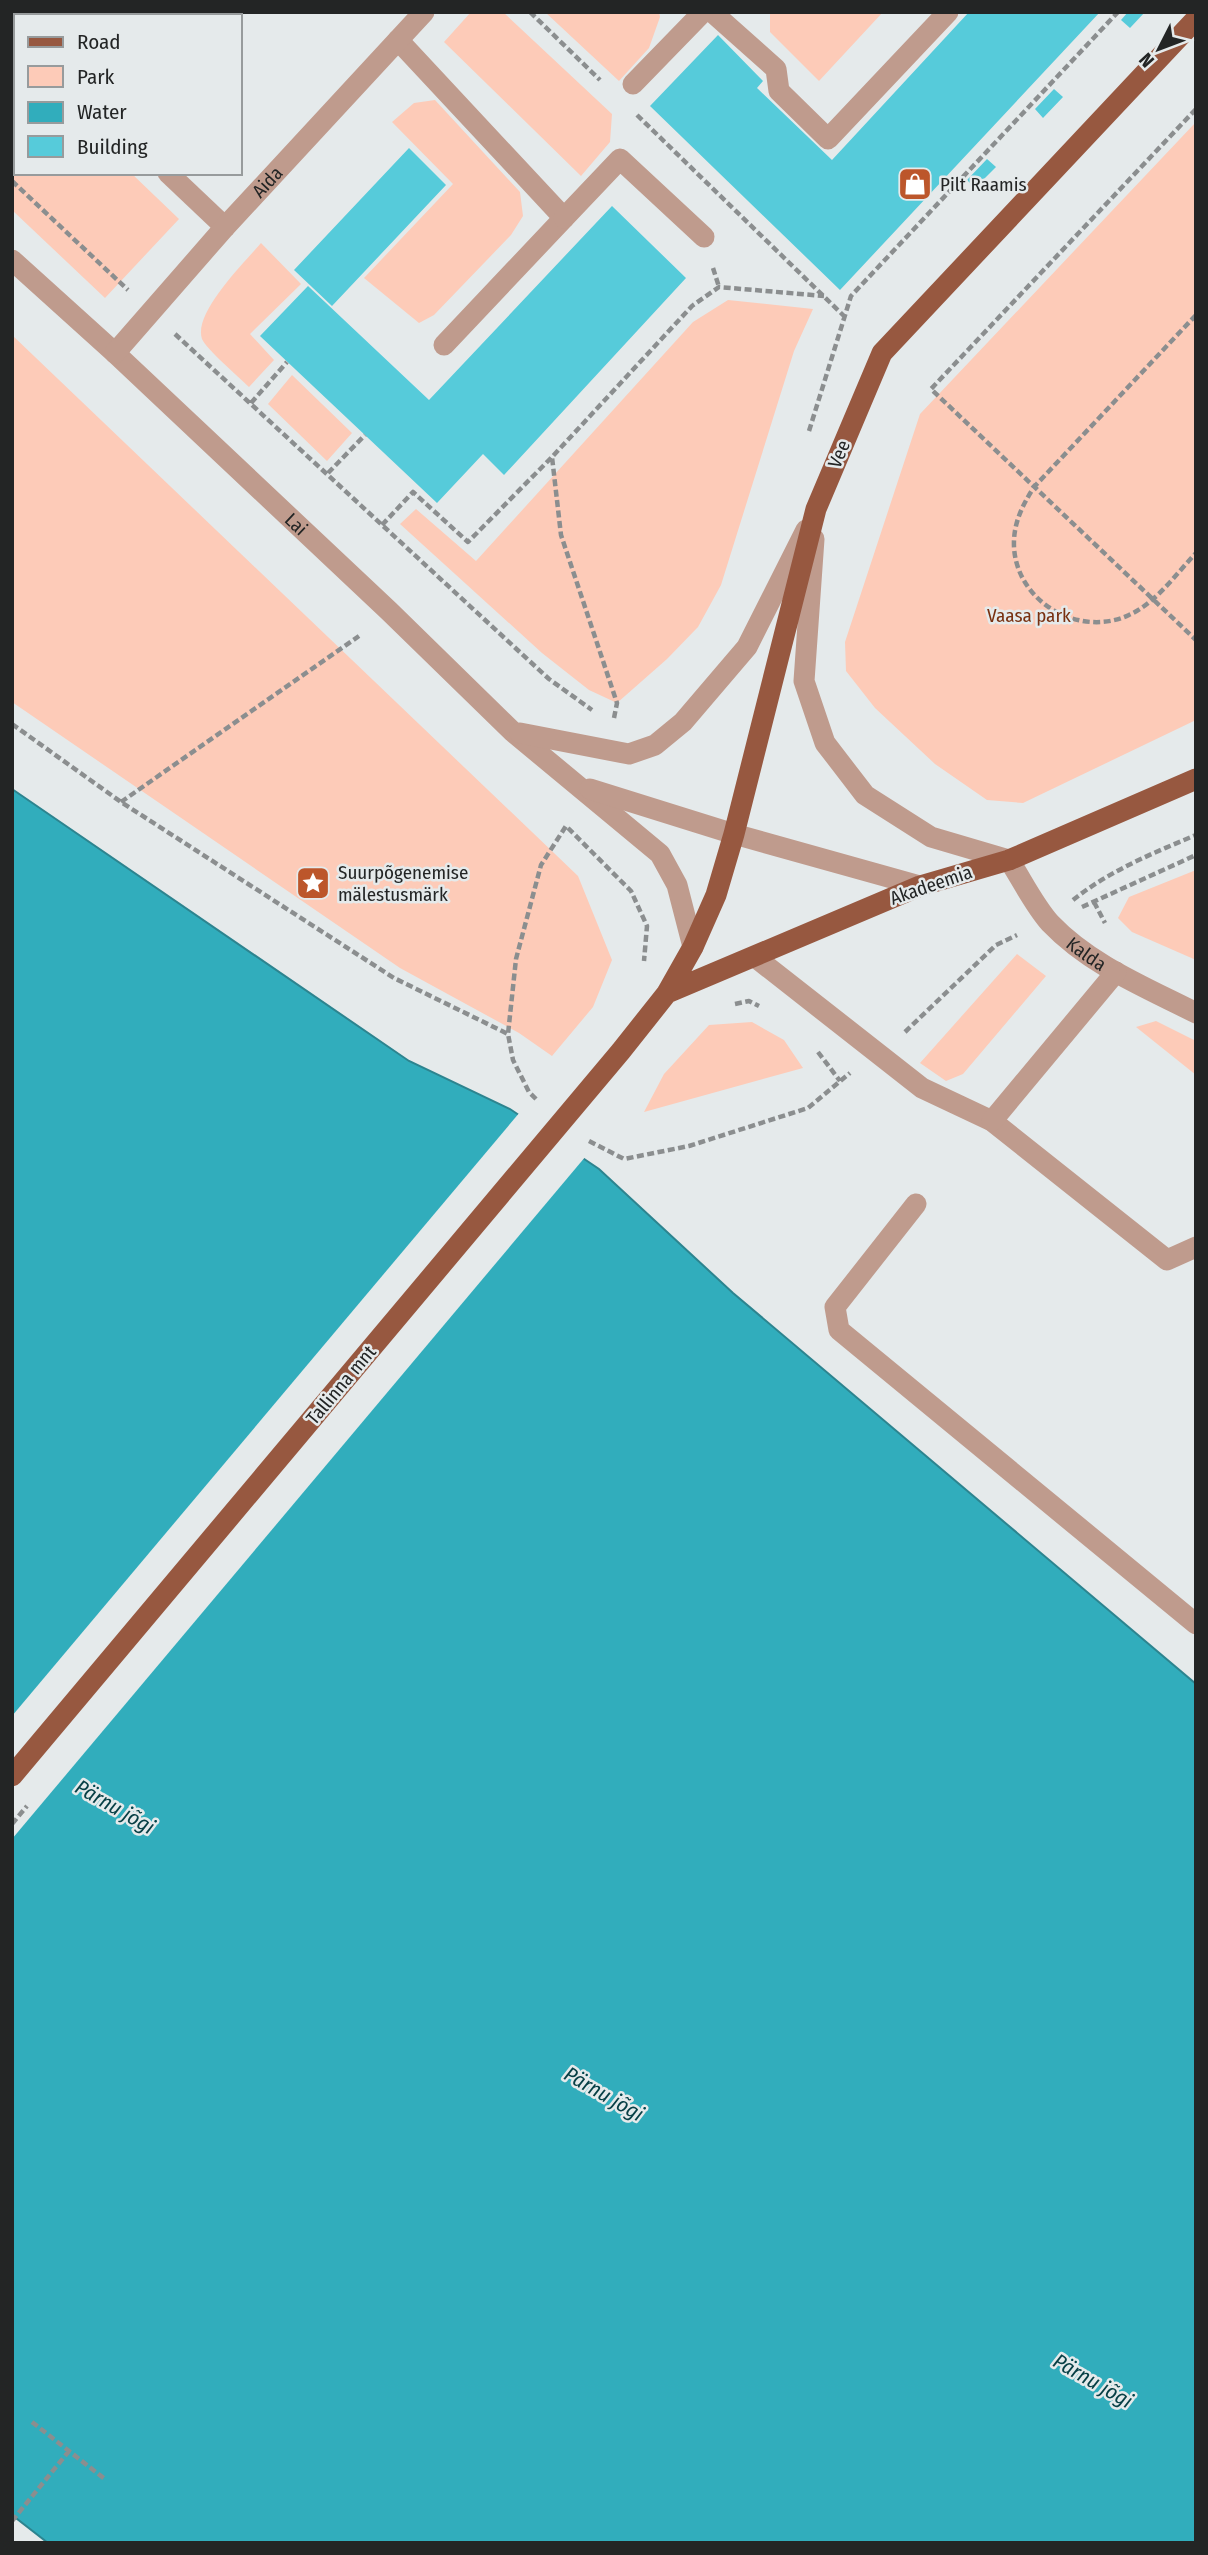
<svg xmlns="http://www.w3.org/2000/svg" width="1208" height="2555" viewBox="0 0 1208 2555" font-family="'Fira Sans Condensed',sans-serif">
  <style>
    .green { fill: #fdcbb8 }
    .water { fill: #31adbc; stroke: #2d848f; stroke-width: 2 }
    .pier { fill: #e5eaeb }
    .building { fill: #56cbda }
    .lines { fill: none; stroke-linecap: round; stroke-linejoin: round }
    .path { stroke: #8b8e8f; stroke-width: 4.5; stroke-dasharray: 7 3.5; stroke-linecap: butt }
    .minor { stroke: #bf9b8d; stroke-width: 21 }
    .major { stroke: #975840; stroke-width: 21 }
    .labels { text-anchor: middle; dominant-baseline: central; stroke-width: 5; stroke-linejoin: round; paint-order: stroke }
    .street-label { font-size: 19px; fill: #232525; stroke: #e5eaeb }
    .poi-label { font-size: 19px; fill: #232525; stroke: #e5eaeb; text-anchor: start }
    .park-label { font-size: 19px; fill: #783010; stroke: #e5eaeb }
    .water-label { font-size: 21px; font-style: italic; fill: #084046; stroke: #e5eaeb }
  </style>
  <rect width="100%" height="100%" fill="#e5eaeb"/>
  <path class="green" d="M471,12H503L612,114L610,142L581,176L444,42Z
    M545,12H659L660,17L649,48L619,81Z
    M770,12H883L819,81L770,32Z
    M12,61L16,64V173H131L179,219L105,298L12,210Z
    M435,100L520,192L523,216L511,235L434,315L419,323L364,278L453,184L392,122L414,103Z
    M1196,122V720L1023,803L987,800L935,764L875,708L846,671L845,642L920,414Z
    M261,243L301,284L250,334L274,360L249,387C239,377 206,349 202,339C193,313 244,263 261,243Z
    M728,300L813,309L794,351L721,585L698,627L667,659L617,703L589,690L542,653L400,524L416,509L476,561L693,322Z
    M12,335L578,876L612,960L593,1007L552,1056L519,1033L400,968L12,702Z
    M292,375L352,433L327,461L268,404Z
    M1196,870V960L1132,932L1118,918L1129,897Z
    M1017,954L1046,976L963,1074L946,1081L920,1063Z
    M1156,1021L1196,1041V1075L1136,1027Z
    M752,1022L784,1040L803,1068L644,1112L664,1074L709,1025Z"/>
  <path class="water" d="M12,789L409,1061L510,1109L599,1169L733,1293L1196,1684V2543H48L12,2515Z"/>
  <path class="pier" d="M520,1112L586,1156L12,1839V1716Z"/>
  <path class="building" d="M969,12H1100L840,290L650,106L718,35L763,81L757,88L832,160Z
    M1128,12H1145L1130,28L1121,20Z
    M1054,89L1063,97L1043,118L1035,109Z
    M409,148L446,185L332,306L294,270Z
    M987,159L996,167L975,188L967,180Z
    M612,206L686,278L504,475L483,454L437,503L260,336L308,286L429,400Z"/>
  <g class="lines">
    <path class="path" d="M530,12L600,80
      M1196,109L931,389L1196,640
      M637,115L844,316
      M12,181L128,290
      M713,268L719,287
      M1196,315L1034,487C1022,506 1013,524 1014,547C1017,603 1080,638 1129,615C1156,603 1176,574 1196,553
      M175,334L549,679L592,710
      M251,403L287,362
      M809,431L851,296L1118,12
      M328,473L365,435
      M382,525L413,492L468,542L552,457
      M614,718L617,703L561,535L552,457L692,306L719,287L824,296
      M12,724L121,802L394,978L508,1034
      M121,802L359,636
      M1073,900C1109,871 1153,853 1196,835
      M1094,902L1105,923
      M1082,907L1196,855
      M735,1004L749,1001L759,1006
      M905,1032L996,945L1017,935
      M818,1052L840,1081
      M536,1099L529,1092L513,1060L508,1034L516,959L541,865L566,826L631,891L647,926L644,961
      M589,1141L624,1159L689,1146L808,1108L850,1073
      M12,1824L27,1806
      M32,2422L106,2480
      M12,2521L69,2451"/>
    <g class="minor">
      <path d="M712,12L776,69L779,91L828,139L948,12"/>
      <path d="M12,28L16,31"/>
      <path d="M398,40L564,218L444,345"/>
      <path d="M633,84L703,12"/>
      <path d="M168,173L225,227"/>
      <path d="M564,218L620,159L704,237"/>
      <path id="s1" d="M12,260L115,353L389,611L513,732L660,854L677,885L693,947"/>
      <path id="s2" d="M115,353L225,227L424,12"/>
      <path id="s3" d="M814,539L804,681L825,743L865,795L931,837L1009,860C1022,880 1034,905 1050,923C1090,965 1145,987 1196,1013"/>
      <path d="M520,733L629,754L655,745L683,722L747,647L806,530"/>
      <path d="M590,789L734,834L920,886"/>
      <path d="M755,957L922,1088L992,1121L1167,1260L1196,1247"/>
      <path d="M992,1121L1116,972"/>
      <path d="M916,1204L835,1307L839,1330L1196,1624"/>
    </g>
    <path class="major" d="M667,993L920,886L1009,860L1196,779
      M12,1776L621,1051L667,993L693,947L716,895L734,834L816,509L882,353L1196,19"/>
  </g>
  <defs>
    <g id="shop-square" transform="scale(1.75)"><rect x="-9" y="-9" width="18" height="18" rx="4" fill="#bc562b" stroke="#e5eaeb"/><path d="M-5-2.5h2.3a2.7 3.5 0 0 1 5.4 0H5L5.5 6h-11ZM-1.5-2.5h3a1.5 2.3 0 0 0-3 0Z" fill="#fff"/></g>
    <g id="sight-square" transform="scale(1.75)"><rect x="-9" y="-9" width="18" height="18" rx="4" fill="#bc562b" stroke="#e5eaeb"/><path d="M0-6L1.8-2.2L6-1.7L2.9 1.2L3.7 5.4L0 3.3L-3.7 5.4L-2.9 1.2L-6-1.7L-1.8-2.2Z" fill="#fff"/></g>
  </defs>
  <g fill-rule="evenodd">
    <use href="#shop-square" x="915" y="184"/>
    <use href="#sight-square" x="313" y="883"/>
  </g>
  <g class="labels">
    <g class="street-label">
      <text stroke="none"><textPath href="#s2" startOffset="229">Aida</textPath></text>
      <text transform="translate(839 454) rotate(-67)">Vee</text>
      <text stroke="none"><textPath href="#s1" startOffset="388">Lai</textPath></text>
      <text transform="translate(931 885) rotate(-19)">Akadeemia</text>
      <text stroke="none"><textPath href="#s3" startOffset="556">Kalda</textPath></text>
      <text transform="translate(341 1385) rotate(-50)">Tallinna mnt</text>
    </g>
    <g class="poi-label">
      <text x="940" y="184">Pilt Raamis</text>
      <text x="338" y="872">Suurpõgenemise<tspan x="338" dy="22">mälestusmärk</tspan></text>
    </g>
    <g class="park-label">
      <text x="1029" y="615">Vaasa park</text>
    </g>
    <g class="water-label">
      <text transform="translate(115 1807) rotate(30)">Pärnu jõgi</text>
      <text transform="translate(604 2094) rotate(30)">Pärnu jõgi</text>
      <text transform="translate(1093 2381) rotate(30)">Pärnu jõgi</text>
    </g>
  </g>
  <rect width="1208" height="2555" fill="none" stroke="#232525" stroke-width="28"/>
  <rect x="14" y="14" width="228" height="161" fill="#e5eaeb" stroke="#979b9c" stroke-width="2"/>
  <rect x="28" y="37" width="35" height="10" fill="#975840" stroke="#979b9c" stroke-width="2"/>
  <text x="77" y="49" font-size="21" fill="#232525">Road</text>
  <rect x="28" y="66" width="35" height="21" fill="#fdcbb8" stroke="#979b9c" stroke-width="2"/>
  <text x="77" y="84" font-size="21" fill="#232525">Park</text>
  <rect x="28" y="102" width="35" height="21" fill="#31adbc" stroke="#979b9c" stroke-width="2"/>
  <text x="77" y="119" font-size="21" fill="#232525">Water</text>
  <rect x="28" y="136" width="35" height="21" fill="#56cbda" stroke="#979b9c" stroke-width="2"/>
  <text x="77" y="154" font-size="21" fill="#232525">Building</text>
  <g transform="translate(1159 49) rotate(228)" stroke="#e5eaeb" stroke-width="5" paint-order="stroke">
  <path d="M0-5L12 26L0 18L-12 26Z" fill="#232525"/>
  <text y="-10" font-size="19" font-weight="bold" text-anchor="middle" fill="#232525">N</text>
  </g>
</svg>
